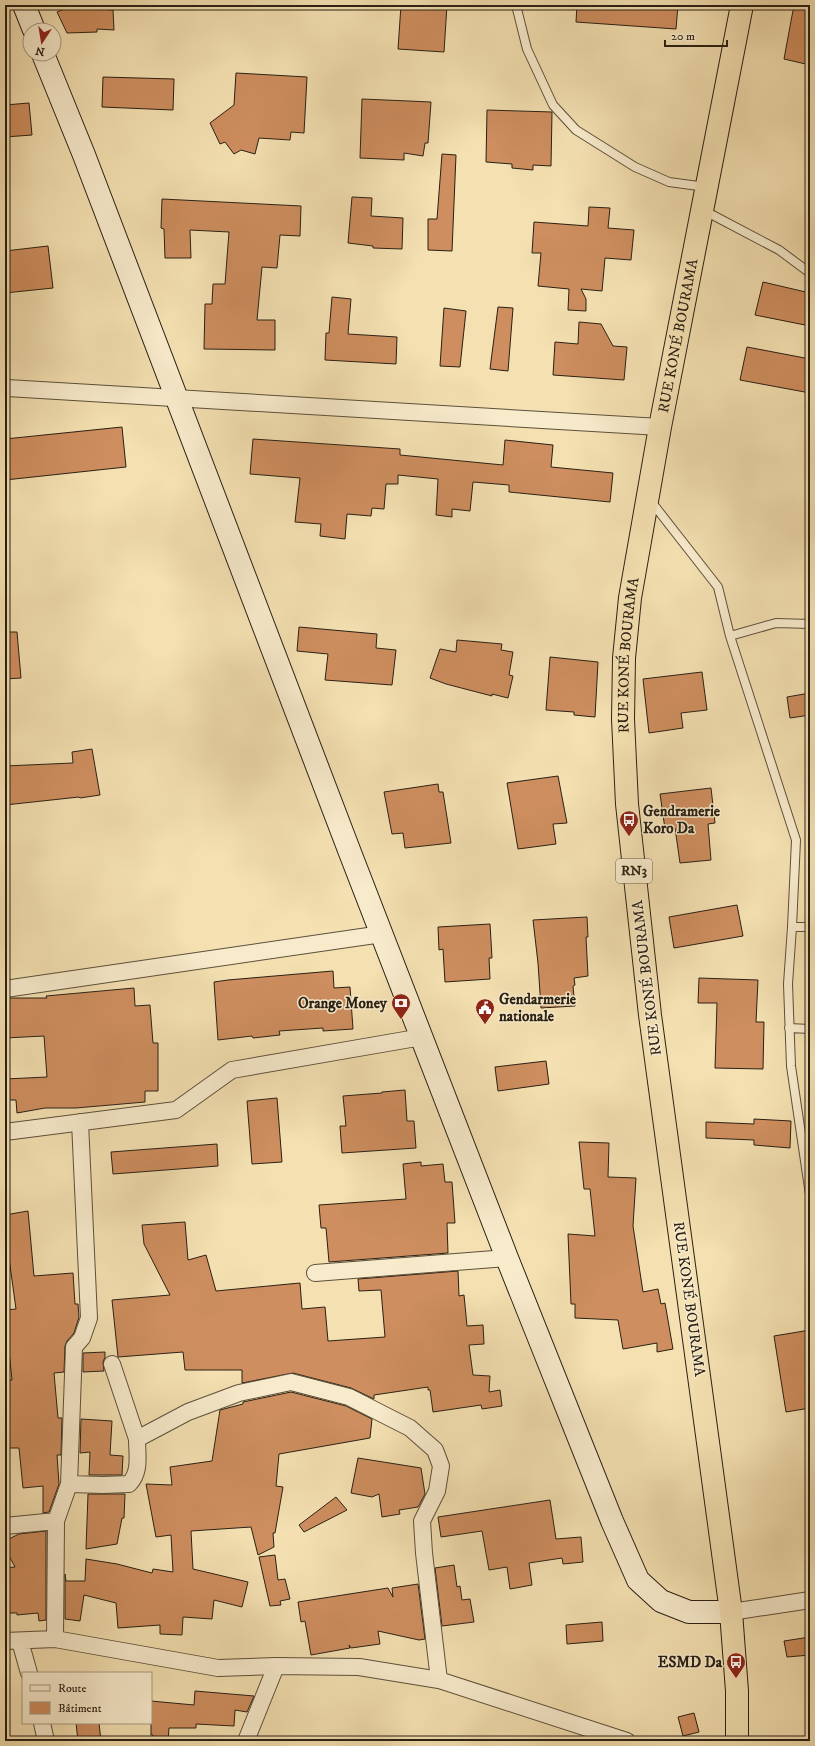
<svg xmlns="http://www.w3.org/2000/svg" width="815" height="1746" viewBox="0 0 815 1746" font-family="'IM FELL DW Pica',serif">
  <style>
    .building { fill: #ce8e5f; stroke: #292014 }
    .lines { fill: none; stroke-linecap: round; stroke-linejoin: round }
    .lane-casing { stroke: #5c503b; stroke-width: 10 }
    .street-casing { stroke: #5c503b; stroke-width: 18 }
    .secondary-casing { stroke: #292014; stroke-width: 24 }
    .highway-casing { stroke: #292014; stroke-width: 24 }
    .lane { stroke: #f8ebcc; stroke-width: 8 }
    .street { stroke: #f8ebcc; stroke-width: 16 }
    .secondary { stroke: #f8ebcc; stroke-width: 22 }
    .highway { stroke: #f4e0b1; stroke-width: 22 }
    .labels { text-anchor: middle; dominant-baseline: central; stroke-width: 3; stroke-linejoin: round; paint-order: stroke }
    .shield { fill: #f8ebcc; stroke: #675d4b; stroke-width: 1 }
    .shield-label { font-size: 14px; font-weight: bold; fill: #292014 }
    .street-label { font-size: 15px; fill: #292014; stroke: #f8ebcc }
    .poi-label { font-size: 15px; font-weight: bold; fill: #292014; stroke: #f8ebcc; text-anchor: start }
  </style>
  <rect width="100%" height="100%" fill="#f4e0b1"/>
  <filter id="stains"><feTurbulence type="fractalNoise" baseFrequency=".005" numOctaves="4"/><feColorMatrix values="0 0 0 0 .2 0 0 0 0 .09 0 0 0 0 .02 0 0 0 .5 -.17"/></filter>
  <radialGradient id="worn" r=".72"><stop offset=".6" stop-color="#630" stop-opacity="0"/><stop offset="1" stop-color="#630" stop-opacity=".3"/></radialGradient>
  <path class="building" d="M73,5H100L99,9L113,10L114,30L97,29V32L67,33L57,12Z
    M401,5H447L444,52L398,49Z
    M577,5H678L676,29L576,22Z
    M794,5L810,8V65L784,59Z
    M236,73L307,77L304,133L291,132L290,140L259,138L255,154L241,150L234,154L225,142L220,144L210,123L234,105Z
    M103,77L174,79L173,110L102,107Z
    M362,99L431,102L428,143H425L423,156L404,153V160L360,158Z
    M29,103L32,135L5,137V105Z
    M487,110L552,112L551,166L533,165V170L512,168V164L486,162Z
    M442,154L456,155L452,251L428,250V219H437Z
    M352,197L372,198L371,216L403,218L402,249L373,248V246L348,243Z
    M162,199L301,206L300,236L280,235L277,268L262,267L257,320H275V350L204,349L205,304H212L213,284H225L229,232L190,230L191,258H165L164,229L161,228Z
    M589,207L610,208L608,228L634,230L631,260L605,258L602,291L581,289L586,299V311L568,310L569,289L538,286L541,253H532L534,222L588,226Z
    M48,246L53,288L5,293V251Z
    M763,282L810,293V326L755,315Z
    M332,297L351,299L348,334L397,337L396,364L325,360L326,333H329Z
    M498,307L513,308L508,371L490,369Z
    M444,308L466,311L460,367L440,366Z
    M579,322L601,324L613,346L627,347L624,380L553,375L555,342L578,344Z
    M747,347L810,359V393L740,380Z
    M122,427L126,467L5,480V439Z
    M253,439L400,449V455L503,465L505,440L553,445L551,467L613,473L610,502L509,492V485L473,482L470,511L452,509V517L436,515L438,479L398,475V484H386L384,509L372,508L371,516L347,514L345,539L320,536L321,524L295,522L300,478L250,474Z
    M299,627L377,634L376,648L396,650L392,685L325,680L328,654L297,651Z
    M5,632H17L21,678L5,679Z
    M457,640L502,644L501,650L513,652L509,675L513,676L508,698L492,694V696L446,684L430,678L440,649L456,652Z
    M550,657L598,662L595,717L574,715V712L546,710Z
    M702,672L707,710L681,713L683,728L649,733L643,679Z
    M810,693V715L790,718L787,697Z
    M92,749L100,795L80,798L79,797L5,805V766L73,763L72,752Z
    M558,776L567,823L553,824L556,844L518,849L507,783Z
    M438,784L439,792H443L451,843L405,848L403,833L392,834L384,792Z
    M711,788L715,823L708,824L711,860L680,863L675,828L665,829L660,794Z
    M737,905L743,936L674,948L669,917Z
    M587,917L588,937H586L588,976L574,978L575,985L573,986L575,1006L541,1008L538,963L533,920Z
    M490,924L492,958H489L490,979L445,982L443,949L439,950L438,927Z
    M333,971L334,988L350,987L353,1029L323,1031V1028L279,1031L280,1035L253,1038L252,1036L218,1040L214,982L228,980Z
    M699,978L758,980L756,1022H764L763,1069L715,1068L717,1003H698Z
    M134,988L135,1006L150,1005L153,1043H158V1091H145V1102L76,1108H45L17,1113L16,1100H5V1079L47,1077L44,1036L5,1038V1019H9V998H47L46,996Z
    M546,1061L549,1084L498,1091L495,1067Z
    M405,1090L407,1121H414L416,1148L342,1153L340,1126H346L343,1096L382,1093V1092Z
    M277,1098L282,1162L252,1164L247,1101Z
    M754,1119L791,1121L790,1148L754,1145V1140L706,1138V1122L754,1124Z
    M579,1142L609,1143L608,1177L636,1178L633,1226L643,1292L658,1289L661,1304L665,1303L673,1349L657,1352V1343L623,1349L618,1320L575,1318V1304H571L568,1234L595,1236L590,1189H584Z
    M217,1144L218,1166L113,1174L111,1152Z
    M421,1162V1166L443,1164L445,1182H452L455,1223H447L448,1253L329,1262L326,1228H321L319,1205L406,1199L403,1164Z
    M28,1211L34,1276L73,1273L75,1304H78L79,1317L74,1333L67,1341L65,1346L64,1372L54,1373L58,1418H62L61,1455H57L59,1484L49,1512L43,1513V1486L23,1488L19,1448H9L5,1400V1380H12L7,1333H5V1310L16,1309L9,1258H5V1239L9,1238L5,1215Z
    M185,1222L188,1260L206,1255L216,1291L300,1283L302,1309L325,1307L328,1341L385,1337L381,1290L359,1291L358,1279L458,1271L459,1296L464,1295L467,1326L483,1325L484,1344L469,1345L473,1375L490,1376L489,1392L500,1390L502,1406L482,1409L481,1405L433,1412L430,1390H428V1387L374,1395V1399L351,1388L293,1373L242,1383V1370H185L183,1352L118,1357L112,1300L170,1295L144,1244L142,1225Z
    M810,1330V1408L786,1412L774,1336Z
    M105,1352V1357L103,1362L104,1371L83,1372V1353Z
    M291,1392L346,1406L372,1419L370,1438L279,1454L276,1486L283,1487L275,1533H273L274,1547L258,1555L251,1527L191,1531L193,1569L248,1582L242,1607L214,1600L212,1619L183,1617L182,1635L160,1634V1625L118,1628L116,1603L84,1595L80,1621L65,1619V1574L66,1581H85L86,1559L117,1564L152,1573L153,1569L173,1572L171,1535L156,1537L146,1484L172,1485L170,1467L212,1461L220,1410L243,1404V1402Z
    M81,1419L112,1421L110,1455L123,1456L122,1475H89L90,1452L80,1453Z
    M358,1458L421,1468L425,1494L418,1507L399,1510L400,1514L382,1517L379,1494L372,1497L351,1493Z
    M88,1494H125L124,1518H122L117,1544L86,1549Z
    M336,1497L347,1510L304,1532L299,1525Z
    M550,1500L556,1539L581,1537L583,1562L563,1564L562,1558L529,1563L532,1585L510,1589L507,1567L489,1570L482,1531L441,1537L438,1517Z
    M46,1531V1620L39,1621L38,1613L17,1615V1613H5V1568L15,1567L5,1548V1541L19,1534Z
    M275,1555L278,1580L285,1579L290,1599L280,1601L281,1605L270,1606L259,1557Z
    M454,1565L457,1587L460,1586L462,1600L470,1599L474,1622L442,1626L435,1568Z
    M418,1584L425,1639L419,1640L378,1631L380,1644L351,1648L349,1645L350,1648L311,1655L305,1621L301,1622L298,1602L388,1588L393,1597L392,1588Z
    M602,1622L603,1641L567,1644L566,1625Z
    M810,1637V1655L787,1657L784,1641Z
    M195,1691L254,1696L247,1712L235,1710L234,1726L196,1724V1728H169L168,1741H153V1735H151V1701L194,1705Z
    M694,1713L699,1732L683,1736L678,1717Z
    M76,1723H99L101,1741H78Z"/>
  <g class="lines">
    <g class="lane-casing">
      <path id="lane" d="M516,5L527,49L553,105L576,130L635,167L669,182L706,187
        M703,210L779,250L810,273
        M650,500L718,587L730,636L796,840L792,927H810
        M730,636L776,623L810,624
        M792,927L788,984L791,1066L810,1195
        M789,1028L810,1029"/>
    </g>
    <g class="street-casing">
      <path id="street" d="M7,388L660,427
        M5,989L382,934
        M5,1132L176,1110L232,1070L422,1037
        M315,1273L507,1258
        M112,1364L137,1439
        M69,1484L103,1485L129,1484C141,1472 137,1455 137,1439L188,1412L239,1393L291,1382L349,1397L410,1428L435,1450L441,1466L437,1491L422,1521L424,1553L439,1680
        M5,1526L56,1521
        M731,1612L810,1600
        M55,1639L56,1521L69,1484L74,1347L82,1338L89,1318L80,1122
        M5,1641L55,1639L218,1668L276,1666L359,1667L439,1680L627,1741
        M20,1641L29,1673
        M42,1723L46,1741
        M246,1741L276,1666"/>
    </g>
    <g class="secondary-casing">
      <path id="secondary" d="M24,5L34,30
        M43,54L84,155L349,850L507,1258L612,1521L638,1580L661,1601L689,1612H731"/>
    </g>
    <g class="highway-casing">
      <g id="highway">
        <path id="s1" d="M737,1741V1691L731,1612L650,1015L627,804L623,719L624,658L630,598L660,427L742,5"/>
      </g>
    </g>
    <use href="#lane" class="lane"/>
    <use href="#street" class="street"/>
    <use href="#secondary" class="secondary"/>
    <use href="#highway" class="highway"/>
  </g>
  <defs>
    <g id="bus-pin" transform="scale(1)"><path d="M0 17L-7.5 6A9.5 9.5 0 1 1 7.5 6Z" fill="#8f2418" stroke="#f8ebcc"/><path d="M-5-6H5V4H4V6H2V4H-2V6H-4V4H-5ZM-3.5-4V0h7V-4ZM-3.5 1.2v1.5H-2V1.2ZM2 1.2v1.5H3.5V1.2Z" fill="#fff"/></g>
    <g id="bank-pin" transform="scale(1)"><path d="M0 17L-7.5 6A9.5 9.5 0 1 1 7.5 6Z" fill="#8f2418" stroke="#f8ebcc"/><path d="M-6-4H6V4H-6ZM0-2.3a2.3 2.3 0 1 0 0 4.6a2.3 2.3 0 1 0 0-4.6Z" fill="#fff"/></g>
    <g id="civic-pin" transform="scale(1)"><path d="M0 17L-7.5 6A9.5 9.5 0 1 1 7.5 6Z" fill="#8f2418" stroke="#f8ebcc"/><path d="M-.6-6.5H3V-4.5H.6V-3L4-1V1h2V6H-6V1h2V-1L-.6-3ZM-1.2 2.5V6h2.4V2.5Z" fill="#fff"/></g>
  </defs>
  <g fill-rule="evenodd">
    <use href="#bus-pin" x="629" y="820"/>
    <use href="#bank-pin" x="401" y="1003"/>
    <use href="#civic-pin" x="485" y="1008"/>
    <use href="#bus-pin" x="736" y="1662"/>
  </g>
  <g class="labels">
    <rect class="shield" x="616" y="859" width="36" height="24" rx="3"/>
    <g class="shield-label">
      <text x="634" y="871">RN3</text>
    </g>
    <g class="street-label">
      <text stroke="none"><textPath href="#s1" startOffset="1417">RUE KONÉ BOURAMA</textPath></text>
      <text stroke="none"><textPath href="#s1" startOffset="1093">RUE KONÉ BOURAMA</textPath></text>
      <text transform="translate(647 978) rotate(-97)">RUE KONÉ BOURAMA</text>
      <text transform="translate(689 1299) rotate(82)">RUE KONÉ BOURAMA</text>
    </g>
    <g class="poi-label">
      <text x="643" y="811">Gendramerie<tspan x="643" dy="17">Koro Da</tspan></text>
      <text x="499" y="999">Gendarmerie<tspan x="499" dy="17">nationale</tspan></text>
      <text x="387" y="1003" text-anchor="end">Orange Money</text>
      <text x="722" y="1662" text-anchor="end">ESMD Da</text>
    </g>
  </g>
  <rect width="815" height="1746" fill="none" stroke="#f4e0b1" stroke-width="20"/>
  <rect x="6" y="6" width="803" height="1734" fill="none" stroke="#292014" stroke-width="2"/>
  <rect x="10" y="10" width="795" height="1726" fill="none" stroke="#292014"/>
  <rect x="22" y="1672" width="130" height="52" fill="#f8ebcc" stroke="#a59a82"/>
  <rect x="30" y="1685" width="20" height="6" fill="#f8ebcc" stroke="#a59a82"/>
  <text x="58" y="1692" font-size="12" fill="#292014">Route</text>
  <rect x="30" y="1702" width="20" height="12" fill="#ce8e5f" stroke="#a59a82"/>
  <text x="58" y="1712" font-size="12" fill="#292014">Bâtiment</text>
  <g transform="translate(42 42) rotate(192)"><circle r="19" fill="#f8ebcc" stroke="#a59a82"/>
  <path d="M0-3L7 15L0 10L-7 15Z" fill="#8f2418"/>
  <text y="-6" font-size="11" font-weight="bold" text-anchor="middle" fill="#292014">N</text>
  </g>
  <path d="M665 40v6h62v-6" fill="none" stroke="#292014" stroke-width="2"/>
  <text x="671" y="40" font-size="12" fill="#292014" stroke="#f8ebcc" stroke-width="3" paint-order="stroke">20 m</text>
  <rect width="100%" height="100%" filter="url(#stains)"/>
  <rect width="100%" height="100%" fill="url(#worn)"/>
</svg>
